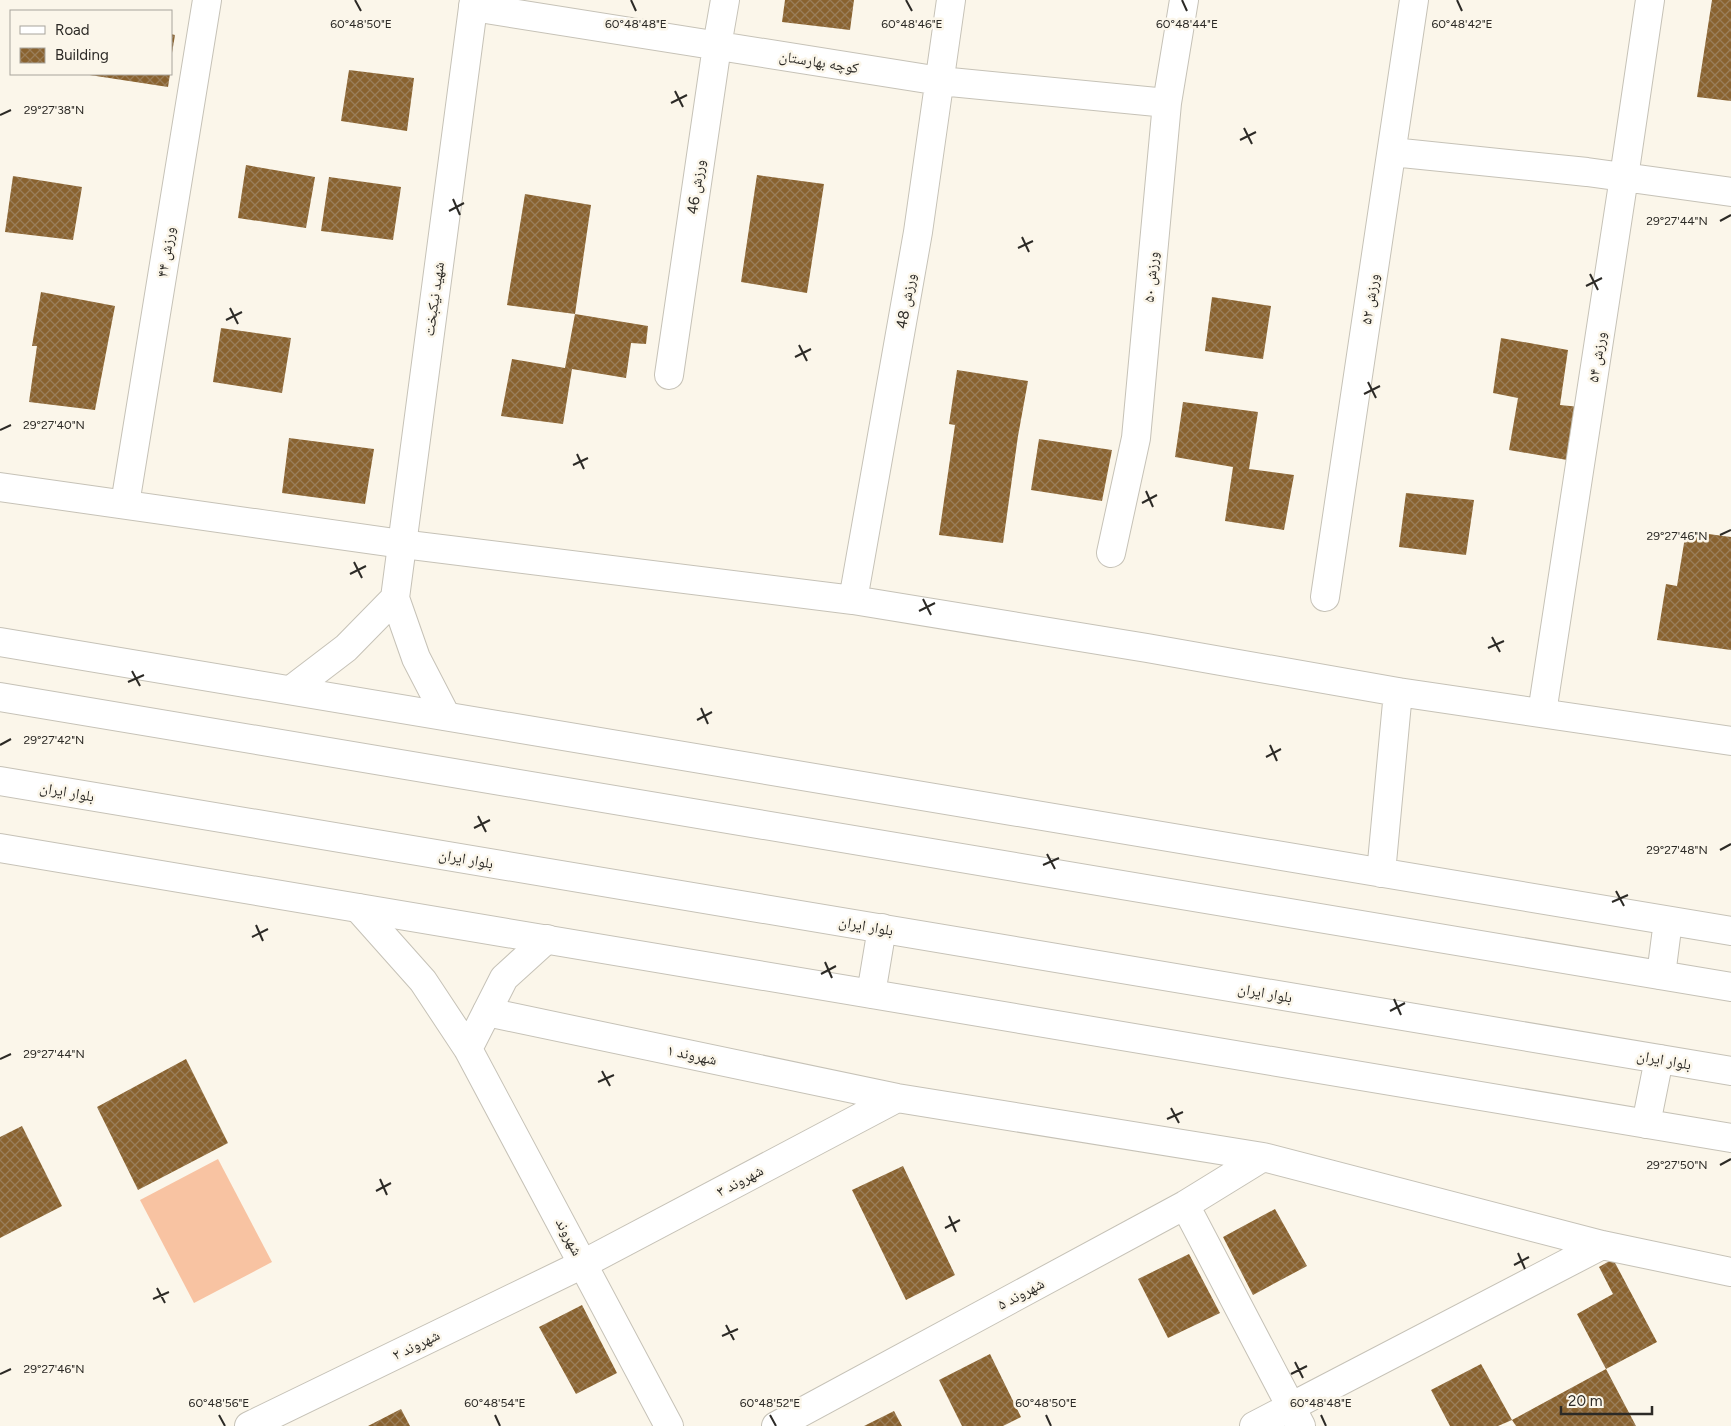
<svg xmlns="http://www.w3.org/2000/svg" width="1731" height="1426" viewBox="0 0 1731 1426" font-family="Figtree,'Noto Naskh Arabic',sans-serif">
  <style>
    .garden { fill: #f8c3a2 }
    .building { fill: url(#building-cross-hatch) }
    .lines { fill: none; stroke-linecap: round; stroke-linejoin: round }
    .street-casing { stroke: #c6c2b7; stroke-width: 30 }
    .secondary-casing { stroke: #c6c2b7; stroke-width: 30 }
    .street { stroke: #fff; stroke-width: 28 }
    .secondary { stroke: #fff; stroke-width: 28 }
    .ticks { fill: none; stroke: #2c2a26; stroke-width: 2 }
    .labels { text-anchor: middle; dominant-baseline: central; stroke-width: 5; stroke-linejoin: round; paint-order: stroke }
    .street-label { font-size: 15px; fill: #2c2a26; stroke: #fbf6ea }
    .ticks-label { font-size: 12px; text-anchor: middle; fill: #2c2a26; stroke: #fbf6ea; stroke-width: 5; stroke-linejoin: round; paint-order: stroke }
  </style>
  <defs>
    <pattern id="building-cross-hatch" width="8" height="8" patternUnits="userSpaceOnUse" patternTransform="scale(1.25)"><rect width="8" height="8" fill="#89622f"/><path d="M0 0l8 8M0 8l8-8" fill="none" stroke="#9a7e5a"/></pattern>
  </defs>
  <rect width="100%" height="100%" fill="#fbf6ea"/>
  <path class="garden" d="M218,1159L272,1262L194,1303L140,1200Z"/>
  <path class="building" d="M785,0H854L850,30L782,22Z
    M1712,0H1731V101L1697,97Z
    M171,34L175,35L172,53H171Z
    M349,70L414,78L407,131L341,121Z
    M83,74H170L168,87Z
    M246,165L315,177L306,228L238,218Z
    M757,175L824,184L807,293L741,282Z
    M13,176L82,187L73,240L5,232Z
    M329,177L401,187L393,240L321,231Z
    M525,194L591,205L575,314L507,305Z
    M41,292L115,306L95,410L29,402L37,346H32Z
    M1212,297L1271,306L1263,359L1205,351Z
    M575,314L648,326L646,344L631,343L626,378L572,369L563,424L501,416L512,359L565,368Z
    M221,328L291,338L282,393L213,382Z
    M1501,338L1568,350L1560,405L1580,407L1573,461L1509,450L1518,398L1493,393Z
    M957,370L1028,381L1018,436L1003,543L939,535L955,425L949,424Z
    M1183,402L1258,412L1249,469L1294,475L1284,530L1225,521L1233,467L1175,457Z
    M289,438L374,449L365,504L282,493Z
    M1039,439L1112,450L1102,501L1031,490Z
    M1406,493L1474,500L1466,555L1399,547Z
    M1686,531L1731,537V650L1657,640L1666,584L1677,586Z
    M186,1059L228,1143L138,1190L97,1107Z
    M22,1126L62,1206L0,1238V1137Z
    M903,1166L955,1275L906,1300L852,1190Z
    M1275,1209L1307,1266L1253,1295L1223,1237Z
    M1189,1254L1220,1313L1168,1338L1138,1279Z
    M1613,1259L1657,1342L1606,1369L1577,1314L1613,1294L1599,1267Z
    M582,1305L617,1373L576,1394L539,1327Z
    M990,1354L1021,1417L1003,1426H962L939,1380Z
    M1481,1364L1512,1420L1498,1426H1450L1431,1390Z
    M1606,1369L1636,1426H1516L1512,1420Z
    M401,1409L410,1426H368Z
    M894,1411L902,1426H864Z"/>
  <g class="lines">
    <g class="street-casing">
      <path id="street" d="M473,7L940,81L1167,103
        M1392,152L1587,172L1731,192
        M669,375L717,46L725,0
        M0,487L402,544L853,600L1147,648L1398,692L1731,741
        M125,504L207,0
        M1111,553L1136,438L1167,103L1184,0
        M1325,597L1414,0
        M853,600L918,232L951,0
        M0,642L1731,931
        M1542,713L1624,177L1650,0
        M0,848L1731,1138
        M1381,873L1398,692
        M1661,975L1668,921
        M871,994L882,928
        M487,1012L897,1098L1263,1157L1602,1245L1731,1272
        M1646,1124L1659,1059
        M1185,1205L1301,1426
        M249,1426L583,1264L897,1098
        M776,1426L1185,1205L1263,1157
        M1254,1426L1602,1245"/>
    </g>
    <g class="secondary-casing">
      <path id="secondary" d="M291,690L346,648L395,598
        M0,697L1731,987
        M446,716L416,658L395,598L474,0
        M0,781L1731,1071
        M358,908L423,981L468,1049L669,1426
        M468,1049L504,978L547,939"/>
    </g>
    <use href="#street" class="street"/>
    <use href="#secondary" class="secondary"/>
  </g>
  <path class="ticks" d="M355,0L361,11M631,0L636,11M906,0L912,11M1182,0L1187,11M1457,0L1462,11M675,91L683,107M671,103L687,95M0,115L11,110M1244,128L1252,144M1240,140L1256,132M453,199L460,215M449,211L464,203M1720,221L1731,215M1022,237L1029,252M1018,248L1033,241M1590,274L1598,290M1586,286L1602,278M230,308L238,324M226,320L242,312M799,345L807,361M795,357L811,349M1368,382L1376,398M1364,394L1380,386M0,430L11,425M577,454L584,469M573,465L588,458M1146,491L1153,507M1142,503L1157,495M1720,535L1731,530M354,562L362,578M350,574L366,566M923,599L931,615M919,611L935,603M1492,637L1500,652M1488,648L1504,641M132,671L140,686M128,682L144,675M701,708L708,724M697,720L712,712M0,745L11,739M1270,745L1277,761M1266,757L1281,749M478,816L486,832M474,828L490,820M1720,850L1731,844M1047,854L1055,869M1043,865L1059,858M1616,891L1624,906M1612,902L1628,895M256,925L263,941M252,937L268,929M825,962L832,978M821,974L836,966M1394,999L1401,1015M1390,1011L1405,1003M0,1059L11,1054M602,1071L610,1086M598,1082L614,1075M1171,1108L1179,1123M1167,1119L1183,1112M1720,1165L1731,1159M380,1179L387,1195M376,1191L391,1183M949,1216L956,1232M945,1228L960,1220M1518,1253L1525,1269M1514,1265L1529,1257M157,1288L165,1303M153,1299L169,1292M726,1325L734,1340M722,1336L738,1329M1295,1362L1303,1378M0,1374L11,1369M1291,1374L1307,1366M219,1415L225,1426M495,1415L500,1426M770,1415L776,1426M1046,1415L1051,1426M1321,1415L1326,1426"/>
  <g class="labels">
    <g class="street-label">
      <text transform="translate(819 62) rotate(9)">کوچه بهارستان</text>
      <text transform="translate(696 187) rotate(-82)">ورزش 46</text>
      <text transform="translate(166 252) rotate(-81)">ورزش ۴۴</text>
      <text transform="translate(1151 277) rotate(-85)">ورزش ۵٠</text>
      <text transform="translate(434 299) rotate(-82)">شهید نیکبخت</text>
      <text transform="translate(1370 299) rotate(-81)">ورزش ۵٢</text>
      <text transform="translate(906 301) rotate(-80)">ورزش 48</text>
      <text transform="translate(1597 357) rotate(-81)">ورزش ۵۴</text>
      <text transform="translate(67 792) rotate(10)">بلوار ایران</text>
      <text transform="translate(466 859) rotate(10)">بلوار ایران</text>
      <text transform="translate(866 926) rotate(10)">بلوار ایران</text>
      <text transform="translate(1265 993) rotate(10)">بلوار ایران</text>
      <text transform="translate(692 1055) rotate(12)">شهروند ۱</text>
      <text transform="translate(1664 1060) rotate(10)">بلوار ایران</text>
      <text transform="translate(740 1181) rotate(-28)">شهروند ۳</text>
      <text transform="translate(569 1237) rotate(62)">شهروند</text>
      <text transform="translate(1021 1294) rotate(-28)">شهروند ۵</text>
      <text transform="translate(416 1345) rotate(-26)">شهروند ۲</text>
    </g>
  </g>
  <g class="ticks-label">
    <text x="361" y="28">60°48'50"E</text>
    <text x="636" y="28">60°48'48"E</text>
    <text x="912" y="28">60°48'46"E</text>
    <text x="1187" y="28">60°48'44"E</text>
    <text x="1462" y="28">60°48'42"E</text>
    <text x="54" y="114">29°27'38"N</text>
    <text x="1677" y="225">29°27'44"N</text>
    <text x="54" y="429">29°27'40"N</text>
    <text x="1677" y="540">29°27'46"N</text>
    <text x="54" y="744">29°27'42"N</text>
    <text x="1677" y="854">29°27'48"N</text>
    <text x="54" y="1058">29°27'44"N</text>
    <text x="1677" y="1169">29°27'50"N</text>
    <text x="54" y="1373">29°27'46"N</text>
    <text x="219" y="1407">60°48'56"E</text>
    <text x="495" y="1407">60°48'54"E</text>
    <text x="770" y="1407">60°48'52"E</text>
    <text x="1046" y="1407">60°48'50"E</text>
    <text x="1321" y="1407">60°48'48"E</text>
  </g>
  <rect x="10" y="10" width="162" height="65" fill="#fbf6ea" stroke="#a8a49c"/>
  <rect x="20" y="26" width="25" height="8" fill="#ffffff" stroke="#a8a49c"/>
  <text x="55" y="35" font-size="15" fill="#2c2a26">Road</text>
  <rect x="20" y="48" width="25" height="15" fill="url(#building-cross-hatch)" stroke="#a8a49c"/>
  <text x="55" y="60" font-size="15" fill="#2c2a26">Building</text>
  <path d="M1561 1406v8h91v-8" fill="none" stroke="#2c2a26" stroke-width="2.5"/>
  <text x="1568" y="1406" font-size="15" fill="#2c2a26" stroke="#fbf6ea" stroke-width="4" paint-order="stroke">20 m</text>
</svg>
